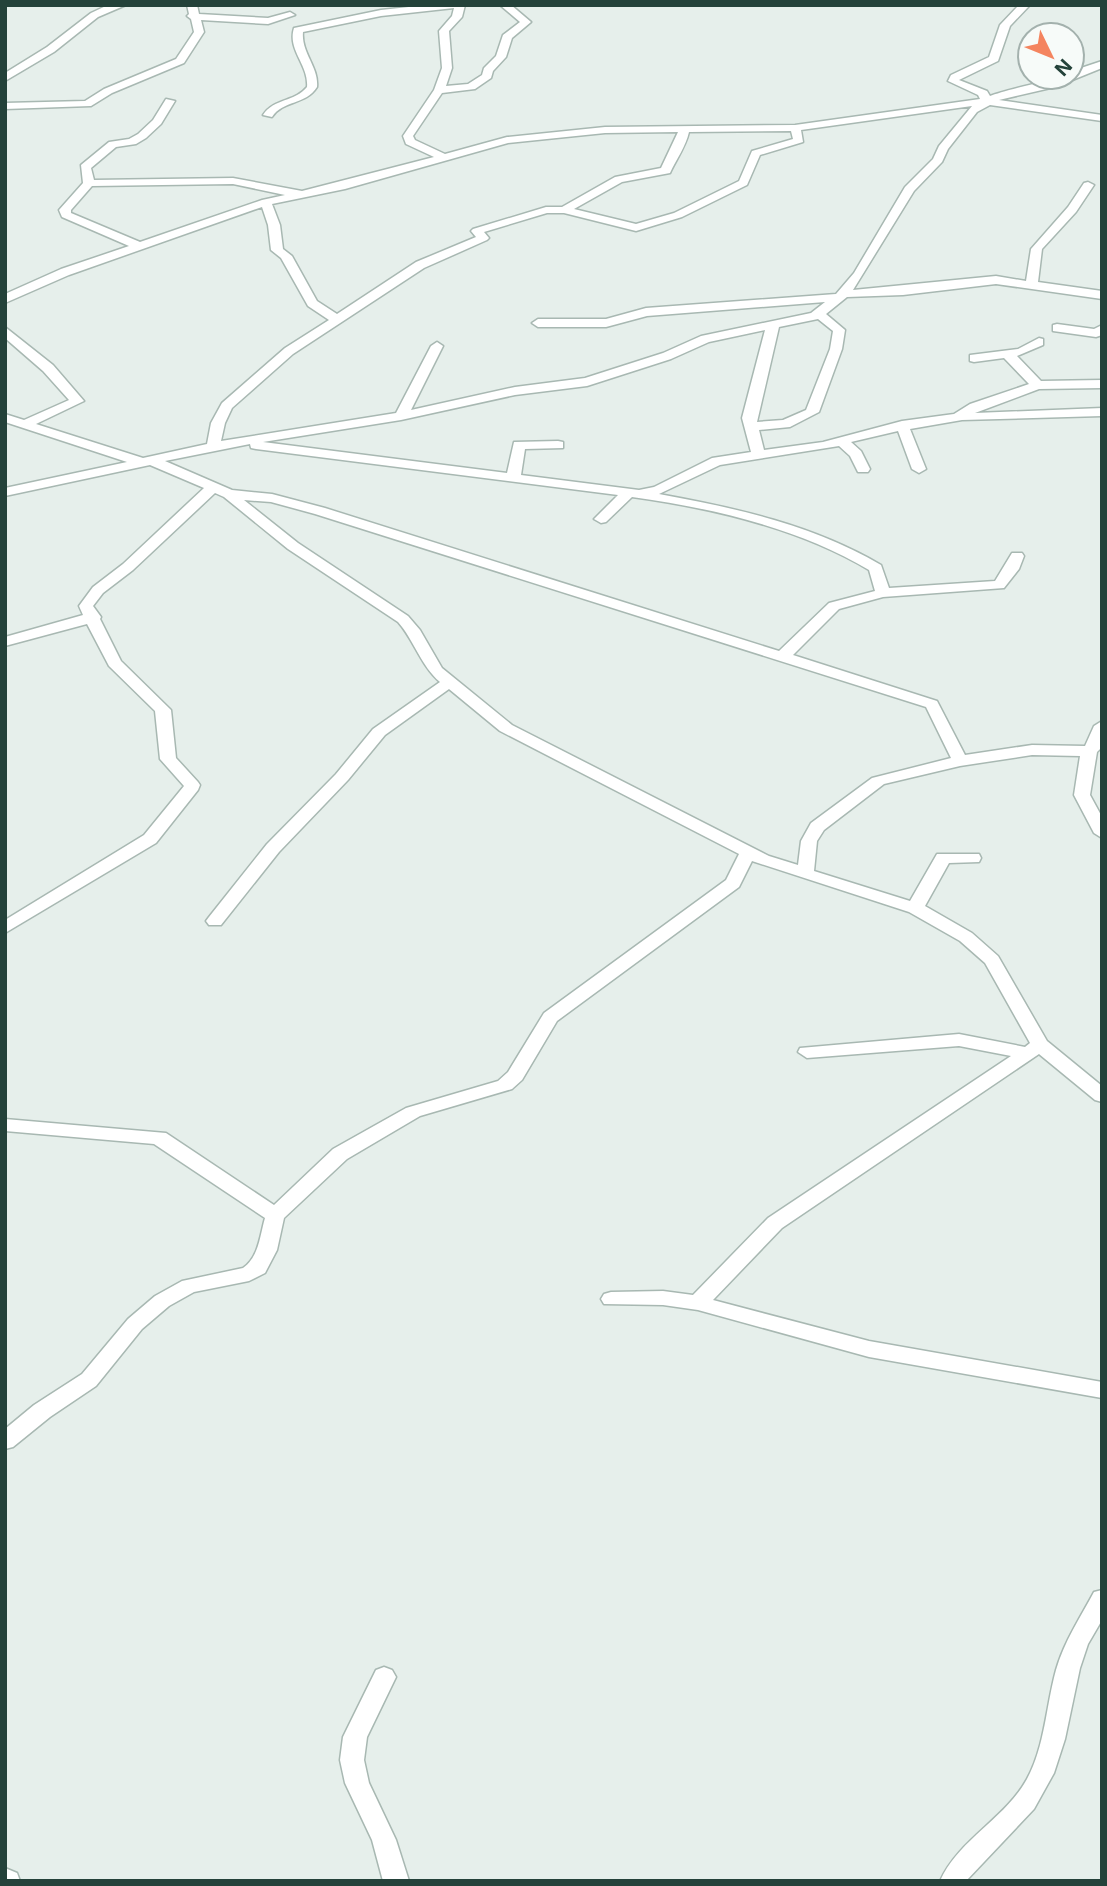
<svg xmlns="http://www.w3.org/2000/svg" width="1107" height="1886" viewBox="0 0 1107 1886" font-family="Inter,sans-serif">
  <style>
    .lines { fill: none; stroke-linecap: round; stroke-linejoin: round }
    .minor-casing { stroke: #a8b8b2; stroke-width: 3 }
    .minor { fill: #fff; fill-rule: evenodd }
  </style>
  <rect width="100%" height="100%" fill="#e6efeb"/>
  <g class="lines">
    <g class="minor-casing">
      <path id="minor" d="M108,5H126L98,17L54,52L5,81V73L47,47L91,13Z
        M187,5H197L199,14L268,18L290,12L295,15L268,24L201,20L204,32L184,63L112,93L91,106L5,109V103L85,101L104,89L176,59L194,32L191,19L187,16L189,14Z
        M427,5H465L462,17L449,31L452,68L446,86L468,84L482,75L484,68L496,56L503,35L520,22L500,5H511L531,22L512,38L506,57L493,71L491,78L475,89L442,93L413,136L415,140L445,154L507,137L605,127L795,125L980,99L978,95L948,81L951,75L989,57L1000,25L1019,5H1030L1010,26L998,61L959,80L987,91L990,96C1003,91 1058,77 1072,77V71L1102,61V68L1055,87L999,100L1102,115V121L990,105L977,112L948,149L942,162L914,191L853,290L996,276L1026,281L1031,249L1068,207L1084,183L1088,182L1094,185L1076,212L1042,249L1038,282L1102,291V299L996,284L903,295L847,297L826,314L845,330L842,349L819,412L790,427L759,430L764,450L823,442L902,421L954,414L970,404L1029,384L1004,358L974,362L970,361V355L1018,349L1039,338L1043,339V345L1017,356L1041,381L1102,380V388L1039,389L975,413L1102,408V416L962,420L910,429L926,469L919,473L912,469L898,431L851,442L861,451L870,469L868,472H858L850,456L839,446L720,465L659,494C736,508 813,525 881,565L889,588L995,581L1012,553H1022L1024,556L1019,569L1004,588L883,597L839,609L793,655L937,701L965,755L1032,745L1085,746L1094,726L1102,721V747L1097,752L1090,795L1102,817V838L1094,833L1074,795L1080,756L1032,755L960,766L884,784L824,830L817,841L814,871L910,901L937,854H979L981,858L979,862L949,863L925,906L972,933L998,956L1047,1041L1102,1086V1102L1095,1100L1039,1054L782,1228L713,1300L869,1341L1102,1382V1398L869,1357L698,1310L663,1305L604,1304L601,1299L604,1294L611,1292L663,1291L693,1295L768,1218L1011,1056L959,1046L807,1058L798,1052L800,1048L959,1034L1025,1047L1030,1043L985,963L960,941L909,912L752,861L739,887L557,1021L522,1080L512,1089L420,1116L347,1159L284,1218L277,1250L265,1273L249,1281L194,1292L169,1306L142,1329L96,1386L50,1417L13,1447L5,1449V1429L34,1405L82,1374L128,1319L155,1296L182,1281L243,1268C259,1257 260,1235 265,1218L154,1144L5,1131V1119L166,1133L274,1205L333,1149L406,1108L498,1081L508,1072L544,1013L726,880L739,854L500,731L449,689L385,735L348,780L279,852L221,925H209L206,921L209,917L267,844L336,774L373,729L440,682C421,666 414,640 398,622L288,549L224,497L215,493L133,570L103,593L93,606L101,617L100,619L121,661L171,710L176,758L198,782L200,785L198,790L156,843L5,933V920L144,835L184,786L160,759L155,711L109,666L87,624L5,646V637L83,615L79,606L93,587L123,564L204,488L150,465L5,496V488L127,462L5,422V414L24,420L69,400L43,371L5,338V327L53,365L84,401L36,424L143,458L207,444L211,423L222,403L285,348L329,320L308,306L281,258L271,250L268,225L262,207L69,275L5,303V294L61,269L129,246L62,217L59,210L83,183L81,165L109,142L129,139L138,134L153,120L166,99L175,101L161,124L146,138L136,144L116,147L91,168L94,180L233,178L302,191L434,157L406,144L403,136L434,90L442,68L439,31L452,16L454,8L381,16L303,32C301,53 319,67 317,87C306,105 283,100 272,117L263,115C274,98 295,102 307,87C309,65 287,50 294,28L381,10ZM972,106L939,146L933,159L905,187L854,273L836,294L646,308L606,319H538L532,323L538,327H606L647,316L825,302L811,313L701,336L663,353L585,378L515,387L411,410L443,346L437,342L431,346L396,413L221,441L225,423L232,408L293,354L424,268L487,240L489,238L484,232L547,213H564L636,231L682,217L747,185L760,155L803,142L801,130ZM791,131L793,139L752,151L739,181L674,213L636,224L574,209L622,182L670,173C676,160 686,146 689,132ZM678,132L661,168L615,177L562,207H546L473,229L471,231L476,237L416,262L337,314L317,301L292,256L283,249L280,225L272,204L345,189L508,143L605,133ZM233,184L285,195L262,200L140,242L71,213V210L92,186ZM818,319L833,331L830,349L806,410L783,420L757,422L779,327ZM765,330L742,418L751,452L712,458L654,487L639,490L521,475L525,449L563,448V442L558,441L514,442L507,473L263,442L401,420L515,395L587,386L671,359L709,342ZM250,444L251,448L256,449L618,495L594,519L601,523L606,522L632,497C712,508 799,528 869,570L875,591L829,603L779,651L325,508L272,494L232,490L165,461ZM244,500L271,502L315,514L926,707L951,758L872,778L811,823L801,841L798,865L769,856L512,725L442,668L420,630L408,616L298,543Z
        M1057,324L1094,329L1102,325V335L1096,337L1053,331V325Z
        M1102,1590V1620L1088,1644L1080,1668L1065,1739L1054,1773L1034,1809L966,1881H940C959,1839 1005,1819 1027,1779C1045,1746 1046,1706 1056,1670C1064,1642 1080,1618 1094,1592Z
        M384,1667L392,1670L396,1677L367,1737L364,1760L369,1783L396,1840L409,1881H383L372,1840L345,1783L340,1760L343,1737L376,1670Z
        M5,1868L17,1873L20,1881H5Z"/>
    </g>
    <use href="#minor" class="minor"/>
  </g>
  <rect width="1107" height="1886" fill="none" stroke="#24423a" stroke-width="14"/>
  <g transform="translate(1051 56) rotate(133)"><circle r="33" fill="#f7fbf9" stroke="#a3b1ad" stroke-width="2"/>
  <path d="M0-5L12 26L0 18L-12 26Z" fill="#f4845f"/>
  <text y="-10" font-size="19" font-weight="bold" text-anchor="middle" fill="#24423a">N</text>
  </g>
</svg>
